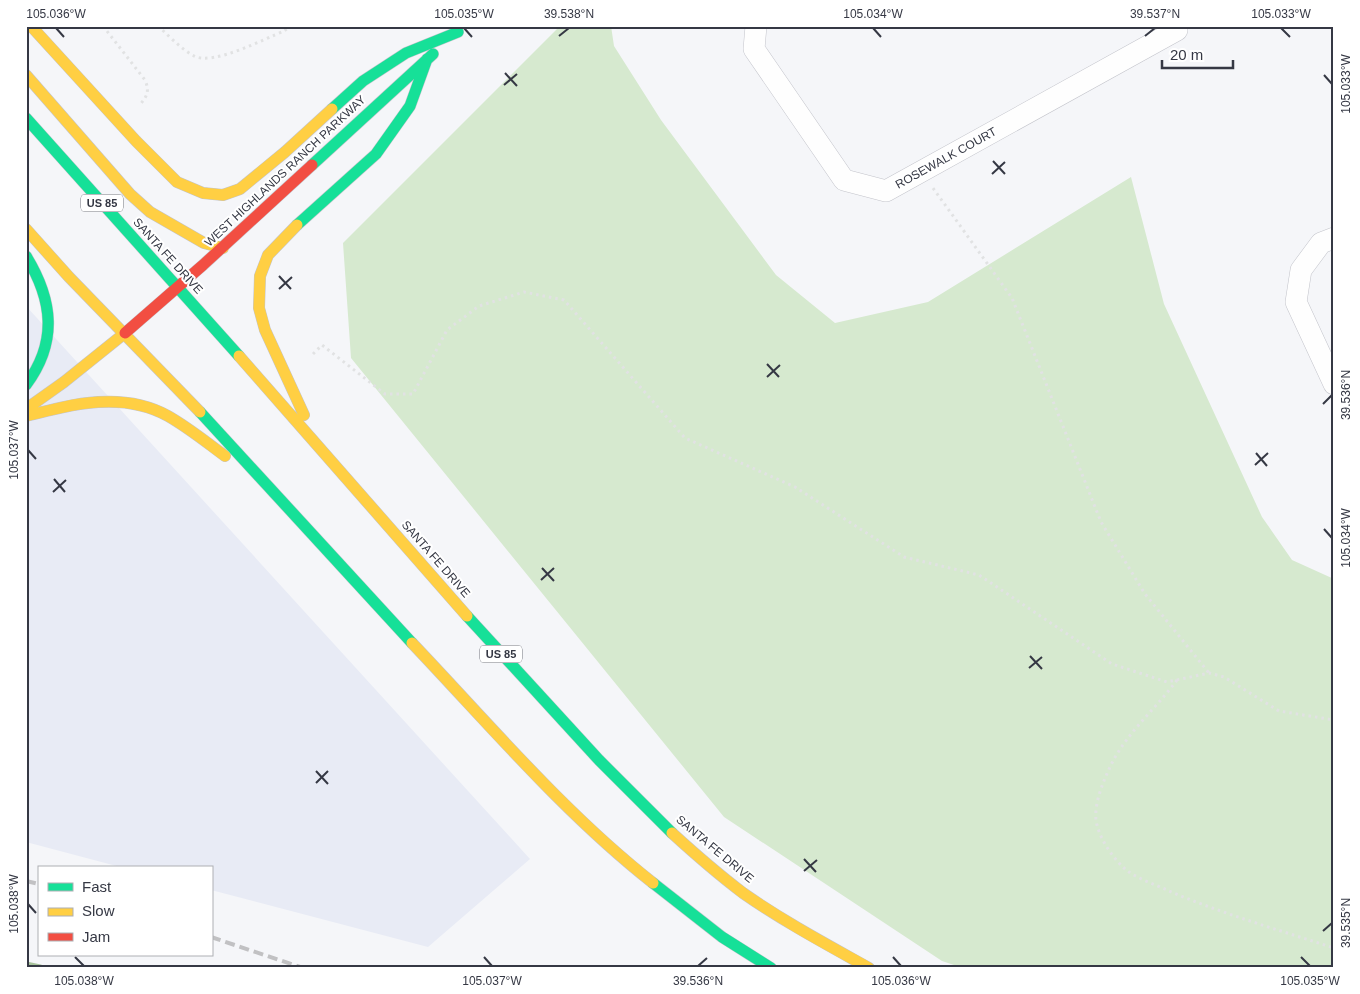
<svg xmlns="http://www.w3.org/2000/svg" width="1360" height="994" viewBox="0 0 1360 994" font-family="Arial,sans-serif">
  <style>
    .built { fill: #e8ebf5 }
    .green { fill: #d6e9cf }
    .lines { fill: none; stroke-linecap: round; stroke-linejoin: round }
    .stream { stroke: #a8c39c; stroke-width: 7 }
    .street-casing { stroke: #c3c4cb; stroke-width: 22 }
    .fast-casing { stroke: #c3c4cb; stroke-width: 12 }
    .slow-casing { stroke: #c3c4cb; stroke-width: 12 }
    .jam-casing { stroke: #c3c4cb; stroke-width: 12 }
    .path { stroke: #e1e2e3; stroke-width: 3; stroke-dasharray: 2.5 4; stroke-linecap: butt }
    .street { stroke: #fefefe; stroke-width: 21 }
    .fast { stroke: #16e098; stroke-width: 11 }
    .slow { stroke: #ffcf43; stroke-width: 11 }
    .jam { stroke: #f24e42; stroke-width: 11 }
    .rail { stroke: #c1c1c3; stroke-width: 4; stroke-dasharray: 10 5; stroke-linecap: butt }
    .ticks { fill: none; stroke: #353844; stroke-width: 2 }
    .labels { text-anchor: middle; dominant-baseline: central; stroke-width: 4; stroke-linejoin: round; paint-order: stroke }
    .shield { fill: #fff; stroke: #72747c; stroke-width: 1 }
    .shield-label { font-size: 11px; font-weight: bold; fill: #353844 }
    .street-label { font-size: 12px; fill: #353844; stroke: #fff }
    .neatline { fill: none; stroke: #353844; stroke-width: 2 }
    .ticks-label { font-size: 12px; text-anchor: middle; fill: #353844 }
  </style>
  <rect width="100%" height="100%" fill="#f5f6f9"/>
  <path class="built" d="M26,306L530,859L428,947L211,890V868H124L26,842Z"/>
  <path class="green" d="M560,26H611L614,46L661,120L776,275L835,323L928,302L1131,177L1164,304L1262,517L1292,560L1334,579V968H963L942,961L724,817L351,358L343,243Z"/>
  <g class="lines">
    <path class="stream" d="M26,965L40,968"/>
    <g class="street-casing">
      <path id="street" d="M756,26L754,49L844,180L886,191L1177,30L1176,26
        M1334,238L1321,243L1301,270L1296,302L1334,384"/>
    </g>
    <g class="fast-casing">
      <path id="fast" d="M332,109L363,81L406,53L458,32
        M26,118L239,356
        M312,165L433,54
        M297,225L376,154L410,106L427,59
        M26,256C53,300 58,342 26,385
        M200,412L412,643
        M467,616L599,760L672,833
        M653,883L722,937L771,968"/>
    </g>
    <g class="slow-casing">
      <path id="slow" d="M31,26L136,141L177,182L203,193L223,195L240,189L285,152L332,109
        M26,75L130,194L150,212L204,243L223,248
        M297,225L268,255L260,276L259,308L265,330L304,415
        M26,229L69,277L200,412
        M239,356L467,616
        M26,409L64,382L125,333
        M26,416C73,404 123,391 168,416C189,428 206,442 225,456
        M412,643C490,725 564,813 653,883
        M672,833C695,854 718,874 743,893C783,921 826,944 869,968"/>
    </g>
    <g class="jam-casing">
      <path id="jam" d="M125,333L203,265L312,165"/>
    </g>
    <path class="path" d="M103,26L145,80C150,92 147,96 139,106
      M158,26C169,36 181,49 194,56C213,66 264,39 284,31L291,26
      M933,188L1012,298L1101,522L1145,594L1209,673
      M313,354L322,345L385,394H413L447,330L479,306L524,292L564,300L685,438L795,487L904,557L979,575L1112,664L1167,682L1209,673L1224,677L1279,711L1334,720
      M1177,680C1155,710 1126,733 1110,767C1103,782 1092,808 1097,825C1101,841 1113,858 1125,869C1137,879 1155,884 1169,891C1223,914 1279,930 1334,948"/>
    <use href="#street" class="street"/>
    <use href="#fast" class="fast"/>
    <use href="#slow" class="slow"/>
    <use href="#jam" class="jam"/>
    <path class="rail" d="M26,881L39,884
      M211,937L303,968"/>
  </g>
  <path class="ticks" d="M56,28L64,37M464,28L472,37M873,28L881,37M1281,28L1290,37M559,36L569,28M1145,36L1155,28M505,73L517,86M1324,75L1332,84M504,85L517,74M993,161L1005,174M992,174L1005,162M279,276L291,289M279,289L292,277M767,364L779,377M767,377L780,365M1323,404L1332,395M28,450L36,459M1256,453L1267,466M1255,465L1268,453M54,479L65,492M53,492L66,480M1324,529L1332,538M542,568L554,581M541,580L554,568M1030,656L1042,669M1029,668L1042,657M316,771L328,784M316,783L328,771M804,859L816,872M804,871L817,860M28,904L36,913M1323,931L1332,923M75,957L84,966M484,957L492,966M893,957L901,966M1301,957L1310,966M698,966L707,958"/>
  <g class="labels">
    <g class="shield">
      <rect x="81" y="194.5" width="42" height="17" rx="4"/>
      <rect x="480" y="645.5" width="42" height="17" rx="4"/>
    </g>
    <g class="shield-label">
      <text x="102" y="203">US 85</text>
      <text x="501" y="654">US 85</text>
    </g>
    <g class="street-label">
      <text transform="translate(946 158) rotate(-29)">ROSEWALK COURT</text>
      <text transform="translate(285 171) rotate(-43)">WEST HIGHLANDS RANCH PARKWAY</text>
      <text transform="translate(168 256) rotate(48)">SANTA FE DRIVE</text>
      <text transform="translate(436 559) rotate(49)">SANTA FE DRIVE</text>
      <text transform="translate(715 849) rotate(40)">SANTA FE DRIVE</text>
    </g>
  </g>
  <rect width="1360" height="994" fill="none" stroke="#ffffff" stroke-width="55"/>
  <rect x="38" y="866" width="175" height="90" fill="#ffffff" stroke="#aeafb4"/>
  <rect x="48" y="883" width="25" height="8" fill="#16e098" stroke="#aeafb4"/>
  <text x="82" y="892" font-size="15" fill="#353844">Fast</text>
  <rect x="48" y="908" width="25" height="8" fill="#ffcf43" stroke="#aeafb4"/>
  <text x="82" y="916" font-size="15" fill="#353844">Slow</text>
  <rect x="48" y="933" width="25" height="8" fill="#f24e42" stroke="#aeafb4"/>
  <text x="82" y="942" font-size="15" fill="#353844">Jam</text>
  <path d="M1162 60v8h71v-8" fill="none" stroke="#353844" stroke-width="2.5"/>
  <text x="1170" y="60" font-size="15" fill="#353844" stroke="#ffffff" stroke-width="4" paint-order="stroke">20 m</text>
  <rect x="28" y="28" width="1304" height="938" class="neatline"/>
  <g class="ticks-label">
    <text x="56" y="18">105.036°W</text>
    <text x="464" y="18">105.035°W</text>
    <text x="569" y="18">39.538°N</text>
    <text x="873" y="18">105.034°W</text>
    <text x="1155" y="18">39.537°N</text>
    <text x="1281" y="18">105.033°W</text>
    <text transform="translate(1346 84) rotate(-90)" y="4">105.033°W</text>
    <text transform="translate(1346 395) rotate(-90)" y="4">39.536°N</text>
    <text transform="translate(14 450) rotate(-90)" y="4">105.037°W</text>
    <text transform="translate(1346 538) rotate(-90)" y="4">105.034°W</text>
    <text transform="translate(14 904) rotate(-90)" y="4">105.038°W</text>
    <text transform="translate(1346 923) rotate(-90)" y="4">39.535°N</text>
    <text x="84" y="985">105.038°W</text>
    <text x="492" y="985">105.037°W</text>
    <text x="698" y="985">39.536°N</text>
    <text x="901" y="985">105.036°W</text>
    <text x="1310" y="985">105.035°W</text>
  </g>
</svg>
